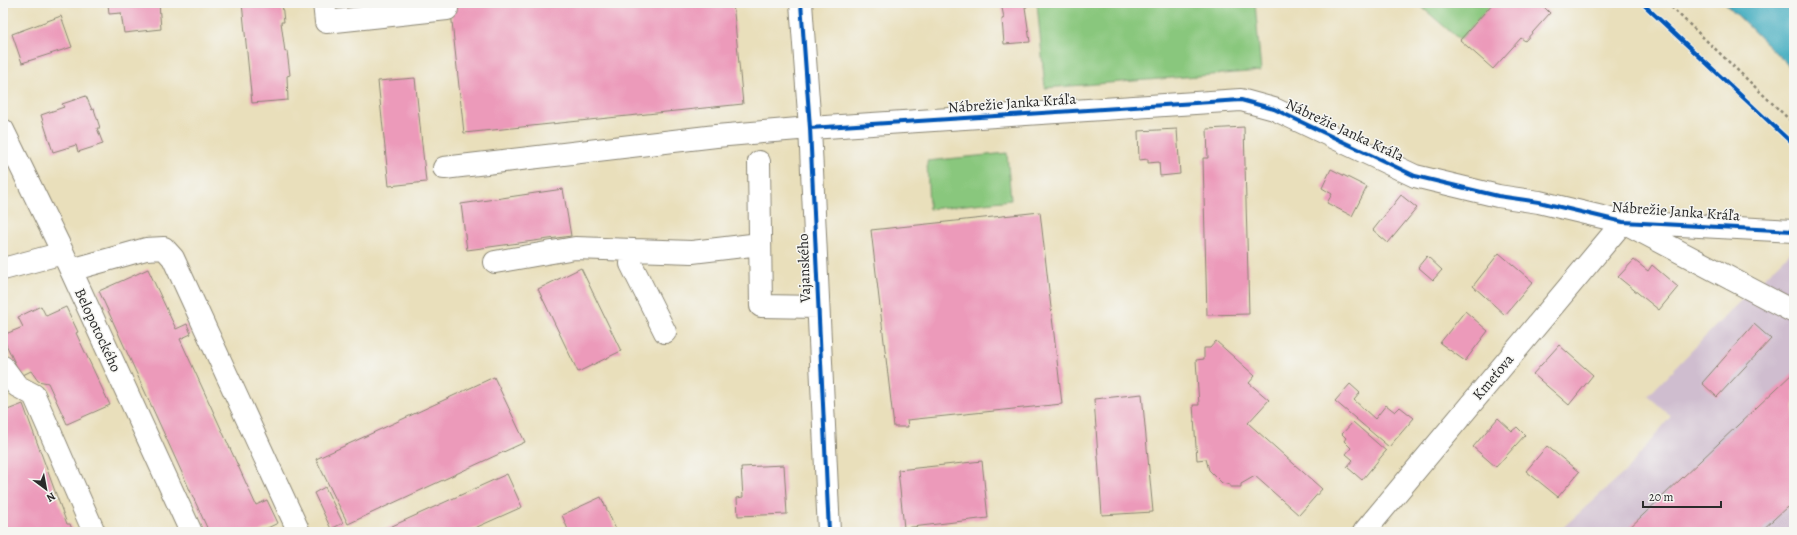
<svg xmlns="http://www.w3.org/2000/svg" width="1797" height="535" viewBox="0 0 1797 535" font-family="Alegreya,serif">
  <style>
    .industrial { fill: #cfbdcf }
    .green { fill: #89c77d; stroke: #5a7954 }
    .water { fill: #40acbf; stroke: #366c75 }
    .building { fill: #ec9aba }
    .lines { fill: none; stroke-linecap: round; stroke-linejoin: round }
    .minor-casing { stroke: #8a8573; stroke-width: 24 }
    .path { stroke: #8a8573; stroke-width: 2.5; stroke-dasharray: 3 3; stroke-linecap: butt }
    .minor { stroke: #fff; stroke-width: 22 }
    .cycleway-casing { stroke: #f6f6f2; stroke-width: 6 }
    .cycleway { stroke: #0057b8; stroke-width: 4 }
    .labels { text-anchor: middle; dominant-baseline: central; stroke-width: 3; stroke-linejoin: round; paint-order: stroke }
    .street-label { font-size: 15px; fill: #2b2b2b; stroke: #f6f6f2 }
  </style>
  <rect width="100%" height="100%" fill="#f6f6f2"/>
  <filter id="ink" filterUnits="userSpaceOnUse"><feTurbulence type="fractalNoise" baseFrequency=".025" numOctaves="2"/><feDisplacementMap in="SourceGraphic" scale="8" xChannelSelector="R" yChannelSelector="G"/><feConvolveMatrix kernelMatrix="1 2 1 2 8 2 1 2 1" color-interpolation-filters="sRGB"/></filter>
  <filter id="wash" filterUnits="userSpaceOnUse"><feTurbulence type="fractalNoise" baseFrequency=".012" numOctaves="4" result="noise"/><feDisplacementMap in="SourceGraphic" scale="16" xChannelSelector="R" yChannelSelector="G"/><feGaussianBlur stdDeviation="0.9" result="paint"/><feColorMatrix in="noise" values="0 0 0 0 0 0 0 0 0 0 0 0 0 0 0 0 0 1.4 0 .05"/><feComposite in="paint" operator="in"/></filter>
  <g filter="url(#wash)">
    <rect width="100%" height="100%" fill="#e9dfbb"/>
    <path class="industrial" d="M1794,249V532H1558L1627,470L1671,416L1648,396L1729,312Z"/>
    <path class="green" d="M1037,3H1255L1261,71L1045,88Z
      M1417,3H1493L1460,40Z
      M1007,153L1011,200L929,209L927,161Z"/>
    <path class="water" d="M1725,3H1794V71Z"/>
    <g id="blocks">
      <path class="building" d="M108,3H159L161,29L124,33L121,13L109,14Z
        M242,3H282L284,22H281L285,52L287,51L290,75L287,76L288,100L252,103Z
        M450,3H733L743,104L464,133Z
        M1001,3H1027V7H1025L1030,42L1004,44L1002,19L1004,18Z
        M1493,3H1540L1550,13L1525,41L1521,38L1493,69L1460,40Z
        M61,16L72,47L22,63L12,34Z
        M415,78L426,182L389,186L378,81Z
        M86,96L92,110L94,109L100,128H97L103,144L78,152L76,145L53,152L41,115L64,107L62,104Z
        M1244,127L1249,314L1207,315L1203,158H1208L1207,129Z
        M1177,129L1180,174L1160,176L1159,162L1148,163V159L1139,160L1138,131Z
        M1331,169L1367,187L1352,216L1327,203L1332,194L1322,188Z
        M563,189L571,236L467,250L461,204Z
        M1401,195L1417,208L1388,243L1373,230Z
        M1040,212L1062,404L907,420L908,427H894L871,230Z
        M1499,253L1533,282L1505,315L1473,286Z
        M1427,256L1442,270L1433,280L1418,267Z
        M1634,260L1648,271L1652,265L1678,287L1659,310L1618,277Z
        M581,268L621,351L578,372L538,289Z
        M148,269L176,329L187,324L191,334L180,339L256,505L267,500L278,523L259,532H209L99,291Z
        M41,306L46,316L66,307L78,332L76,333L110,405L67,424L48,383L38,381L31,371L21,376L3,338V335L23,327L18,317Z
        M1465,311L1488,331L1465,361L1440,343Z
        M1754,324L1771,339L1717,397L1702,383Z
        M1216,341L1255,376L1249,383L1269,400L1248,423L1322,489L1299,515L1255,476L1241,484V487H1230V485L1222,483L1209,470L1206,459L1197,460L1193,405H1199L1196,360L1204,359V348H1210Z
        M1559,345L1593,375L1569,405L1533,374Z
        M1794,372V514L1787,507L1760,532H1625Z
        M494,377L525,442L348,524L316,459Z
        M1350,384L1360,393L1354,400L1375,419L1386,405L1395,412L1400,407L1414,418L1389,447L1335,401Z
        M1142,394L1153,512L1102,515L1094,399Z
        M23,404L67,524H70L73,532H3V406L5,411Z
        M1498,418L1512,431L1517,427L1525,435L1496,467L1473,447Z
        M1353,422L1386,451L1362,480L1347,467L1353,460L1346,454L1351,448L1344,441L1346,438L1342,434Z
        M1547,446L1579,472L1558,497L1526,471Z
        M982,461L988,518L904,528L898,470Z
        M784,465L787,514L738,516L737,498L743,497L741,467Z
        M507,474L522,507L466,532H379Z
        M325,487L343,523L331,529L314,493Z
        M601,497L617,532H569L562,515Z"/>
    </g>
  </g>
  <g filter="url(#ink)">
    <use href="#blocks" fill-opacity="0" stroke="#8a8573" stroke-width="1"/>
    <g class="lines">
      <g class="minor-casing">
        <path id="minor" d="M324,3L326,22L447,9
          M801,3L810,128L829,532
          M3,130L63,253L191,532
          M759,162L761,306L818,307
          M444,168L716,136L810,128L1241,100L1274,109L1415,176L1498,196L1539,202L1623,222L1794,231
          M1629,225L1794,312
          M633,250L631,264L665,332
          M495,262L575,248L692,252L760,244
          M3,269L63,253
          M71,270L146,249L164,248L173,258L299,532
          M3,367L17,386L34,395L94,532
          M1364,532L1623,222"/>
      </g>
      <path class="path" d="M1667,3L1794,124"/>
      <use href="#minor" class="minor"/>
      <g class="cycleway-casing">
        <path id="cycleway" d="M801,3L810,128L829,532
          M1642,3L1794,145
          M810,128L1241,100L1274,109L1415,176L1498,196L1539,202L1623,222L1794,231"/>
      </g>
      <use href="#cycleway" class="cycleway"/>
    </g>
  </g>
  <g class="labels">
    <g class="street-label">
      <text transform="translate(1012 103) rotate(-4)">Nábrežie Janka Kráľa</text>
      <text transform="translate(1345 130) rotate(25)">Nábrežie Janka Kráľa</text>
      <text transform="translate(1676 211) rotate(4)">Nábrežie Janka Kráľa</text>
      <text transform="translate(804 268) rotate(-92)">Vajanského</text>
      <text transform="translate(98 330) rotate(65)">Belopotockého</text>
      <text transform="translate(1493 377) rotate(-50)">Kmeťova</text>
    </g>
  </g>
  <rect width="1797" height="535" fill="none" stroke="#f6f6f2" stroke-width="16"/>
  <g transform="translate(46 489) rotate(148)" stroke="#f6f6f2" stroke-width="3" paint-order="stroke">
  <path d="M0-3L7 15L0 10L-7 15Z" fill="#2b2b2b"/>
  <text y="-6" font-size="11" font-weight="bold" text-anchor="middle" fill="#2b2b2b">N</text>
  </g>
  <path d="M1643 501v6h78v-6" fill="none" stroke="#2b2b2b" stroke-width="2"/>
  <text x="1649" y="501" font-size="12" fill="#2b2b2b" stroke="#f6f6f2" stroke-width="3" paint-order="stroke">20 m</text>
</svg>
